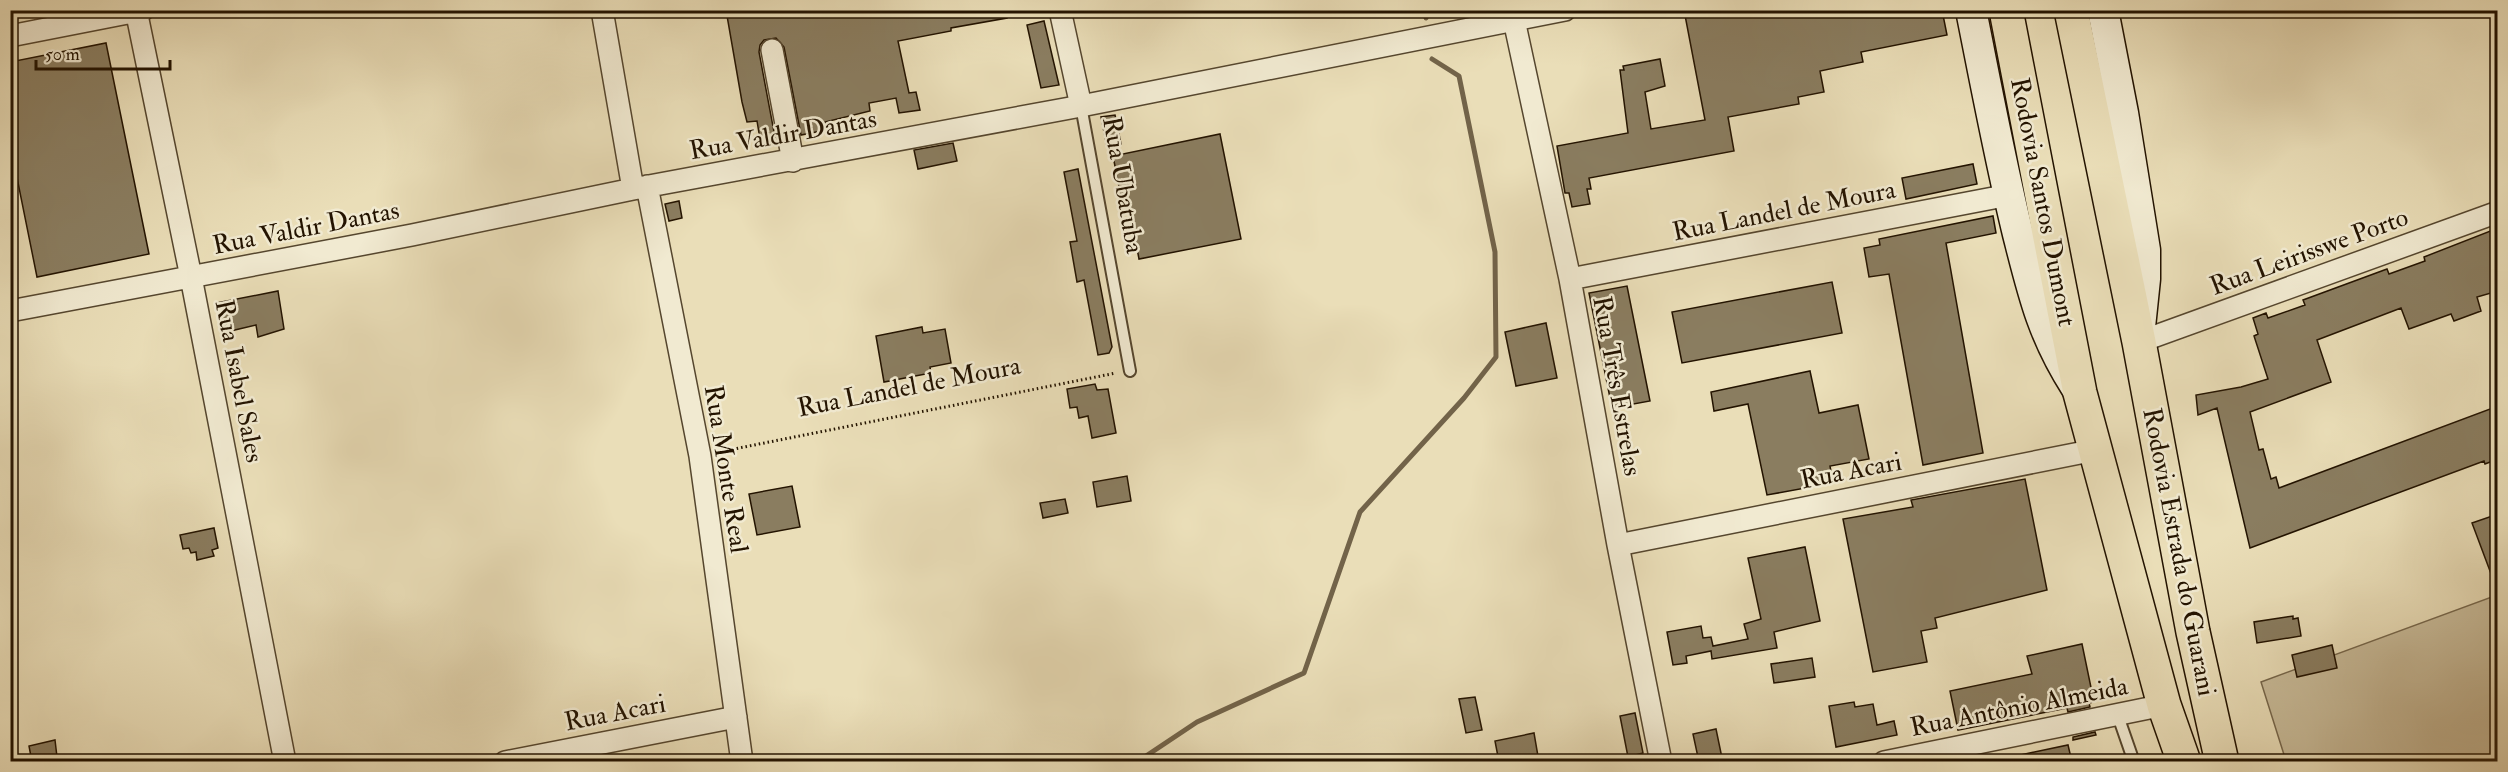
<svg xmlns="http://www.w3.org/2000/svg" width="2508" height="772" viewBox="0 0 2508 772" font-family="'IM FELL Double Pica',serif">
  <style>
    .green { fill: #c8bb99; stroke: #76674c; stroke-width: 1.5 }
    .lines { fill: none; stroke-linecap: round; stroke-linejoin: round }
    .stream { stroke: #726349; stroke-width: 5 }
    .building { fill: #8a7d60; stroke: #231300; stroke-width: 1.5 }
    .service-casing { stroke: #55462e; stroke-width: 14 }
    .minor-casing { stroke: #55462e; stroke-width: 24 }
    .secondary-casing { stroke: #231300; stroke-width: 33 }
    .trunk-casing { stroke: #231300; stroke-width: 36 }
    .path { stroke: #231300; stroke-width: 3; stroke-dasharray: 1.5 3; stroke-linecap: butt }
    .service { stroke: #f1ead1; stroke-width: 10 }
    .minor { stroke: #f1ead1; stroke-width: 21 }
    .secondary { stroke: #f1ead1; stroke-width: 30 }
    .trunk { stroke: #eadeb8; stroke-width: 33 }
    .labels { text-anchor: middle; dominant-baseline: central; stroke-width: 5; stroke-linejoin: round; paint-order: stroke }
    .street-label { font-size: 26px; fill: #231300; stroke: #f1ead1 }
  </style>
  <rect width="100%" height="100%" fill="#eadeb8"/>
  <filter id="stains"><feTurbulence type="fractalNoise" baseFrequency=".00333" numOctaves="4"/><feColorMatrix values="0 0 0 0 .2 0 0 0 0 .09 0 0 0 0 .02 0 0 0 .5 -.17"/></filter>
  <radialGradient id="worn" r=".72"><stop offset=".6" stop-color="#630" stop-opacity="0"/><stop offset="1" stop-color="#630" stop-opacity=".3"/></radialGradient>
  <path class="green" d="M2497,595V761H2286L2261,682Z"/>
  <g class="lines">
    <path class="stream" d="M1424,10L1426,18
      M1137,762L1197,722L1304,673L1360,512L1464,398L1496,357L1495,252L1459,76L1432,59"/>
  </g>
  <path class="building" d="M726,10H1007V18L951,28V31L898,41L909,93L916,92L920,110L899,113L896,98L869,103L870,111L825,122L826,130L801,135L784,47L776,38L764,40L760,45L759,52L775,137L760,139L757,121L747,122L742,102Z
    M1684,10H1942L1947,35L1861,52L1863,62L1820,71L1824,92L1798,97L1799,104L1728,117L1734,151L1589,178L1591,189H1587L1590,204L1572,207L1569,193H1565L1557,146L1628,133L1620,70H1624L1623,66L1660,59L1665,86L1645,92L1651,129L1705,120Z
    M1044,21L1059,85L1041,88L1027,25Z
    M106,43L149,254L37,277L10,143V62Z
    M1115,115L1121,144L1107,147L1101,117Z
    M1220,134L1241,239L1139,259L1129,206L1123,207L1113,156Z
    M953,143L957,161L918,169L914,150Z
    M1973,164L1977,184L1906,199L1902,178Z
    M1078,169L1112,347L1109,353L1098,355L1084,280L1077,282L1070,242L1077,241L1064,172Z
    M679,201L682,218L669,221L665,204Z
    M1993,216L1996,233L1946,243L1983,453L1923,465L1889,274L1869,277L1864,248L1880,245L1879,239Z
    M2498,228V291L2477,297L2481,311L2454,321L2451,314L2409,329L2401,308L2317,340L2331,382L2250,412L2259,450L2263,449L2271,479L2276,477L2279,488L2498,406V459L2485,464L2484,461L2250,548L2217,408L2198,415L2196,395L2241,387L2268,379L2254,336L2258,334L2253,318L2266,313L2268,318L2305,305L2303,300L2387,269L2389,274L2425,261L2424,257Z
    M1832,282L1842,333L1682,363L1672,312Z
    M1627,286L1650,401L1612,408L1589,293Z
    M278,291L284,329L258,337L256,325L222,333L216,303Z
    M1546,323L1557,378L1516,386L1505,332Z
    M922,327L923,333L945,329L951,363L930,367L931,373L884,382L876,336Z
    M1810,371L1819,413L1858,405L1869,459L1830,466L1833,483L1767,495L1748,404L1714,411L1711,392Z
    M1095,384L1097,390L1108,389L1116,433L1092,438L1088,416L1079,418L1077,407L1070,408L1067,389Z
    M1127,476L1131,501L1097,507L1093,482Z
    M2025,479L2047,590L1935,618L1937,628L1921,631L1927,662L1873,672L1843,519L1913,507L1911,500Z
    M792,486L800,527L757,535L749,494Z
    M1065,499L1068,513L1043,518L1040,503Z
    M2498,514V587H2496L2472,523Z
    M214,528L218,548L212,550L214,556L197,560L196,552L191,553L189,548L183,549L180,535Z
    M1805,547L1820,621L1774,632L1777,648L1712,659L1711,651L1686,656L1687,663L1673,665L1667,632L1701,626L1703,638L1711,637L1713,646L1748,639L1744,624L1761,619L1748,558Z
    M2293,616V619L2298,618L2301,636L2257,643L2254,622Z
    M2082,644L2094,702L2089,703L2090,707L2068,712L2067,708L1958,730L1950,691L2032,674L2027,656Z
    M2332,645L2337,668L2297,677L2292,655Z
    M1812,658L1815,677L1774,683L1771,664Z
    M1475,697L1482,730L1466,733L1459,699Z
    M1854,702L1855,707L1873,704L1877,725L1894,721L1897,735L1836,747L1829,706Z
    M1635,713L1643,753L1628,757L1620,716Z
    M1716,729L1722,758L1699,762L1693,734Z
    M2095,732L2096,735L2073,740V737Z
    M1534,733L1539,762H1499L1495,741Z
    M55,740L57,757L32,762L29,746Z
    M2068,745L2072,762H2020V755Z"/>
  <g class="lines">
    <g class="service-casing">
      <path id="service" d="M1081,106L1130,371
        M2118,716L2134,762"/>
    </g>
    <g class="minor-casing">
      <path id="minor" d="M136,10L191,277L285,762
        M602,10L633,189
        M1060,10L1081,106
        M1514,20L1570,279L1618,545L1661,762
        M10,36L143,10
        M772,50L793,161
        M647,186L700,456L742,762
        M1570,279L2009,195
        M10,311L412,235L633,189L1081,106L1565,10
        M2139,342L2498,212
        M1618,545L2095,450
        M505,762L736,717
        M1884,762L2164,705"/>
    </g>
    <g class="secondary-casing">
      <path id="secondary" d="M1971,10C1986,85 2000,160 2018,234C2033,293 2042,334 2076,387
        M2103,10L2123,113L2145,250V279L2140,327"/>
    </g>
    <g class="trunk-casing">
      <path id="trunk" d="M2006,10L2080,393L2164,705L2184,762
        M2071,10L2139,342L2193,632L2222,762"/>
    </g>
    <path class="path" d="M719,452L1116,373"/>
    <use href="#service" class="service"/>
    <use href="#minor" class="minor"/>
    <use href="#secondary" class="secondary"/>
    <use href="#trunk" class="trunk"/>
  </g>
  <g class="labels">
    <g class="street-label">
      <text transform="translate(783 135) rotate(-10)">Rua Valdir Dantas</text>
      <text transform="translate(1123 185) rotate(80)">Rua Ubatuba</text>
      <text transform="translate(2043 202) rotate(79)">Rodovia Santos Dumont</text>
      <text transform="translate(1784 211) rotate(-11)">Rua Landel de Moura</text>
      <text transform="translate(306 228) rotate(-11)">Rua Valdir Dantas</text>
      <text transform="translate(2309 252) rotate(-20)">Rua Leirisswe Porto</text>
      <text transform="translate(239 381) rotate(79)">Rua Isabel Sales</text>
      <text transform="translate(1617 386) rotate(80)">Rua Três Estrelas</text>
      <text transform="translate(909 387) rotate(-11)">Rua Landel de Moura</text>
      <text transform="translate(726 469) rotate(81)">Rua Monte Real</text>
      <text transform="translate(1851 471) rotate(-11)">Rua Acari</text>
      <text transform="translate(2179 552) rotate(79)">Rodovia Estrada do Guarani</text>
      <text transform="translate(2019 707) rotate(-11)">Rua Antônio Almeida</text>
      <text transform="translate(615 713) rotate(-11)">Rua Acari</text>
    </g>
  </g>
  <rect width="2508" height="772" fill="none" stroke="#eadeb8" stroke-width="36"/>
  <rect x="12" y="12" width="2484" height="748" fill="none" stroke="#231300" stroke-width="3"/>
  <rect x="18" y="18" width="2472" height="736" fill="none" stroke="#231300" stroke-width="1.5"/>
  <path d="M36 60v9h134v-9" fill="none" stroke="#231300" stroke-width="3"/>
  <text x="45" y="60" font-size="18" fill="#231300" stroke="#f1ead1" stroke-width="4.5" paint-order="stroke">50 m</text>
  <rect width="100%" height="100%" filter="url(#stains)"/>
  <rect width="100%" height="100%" fill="url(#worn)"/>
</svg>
